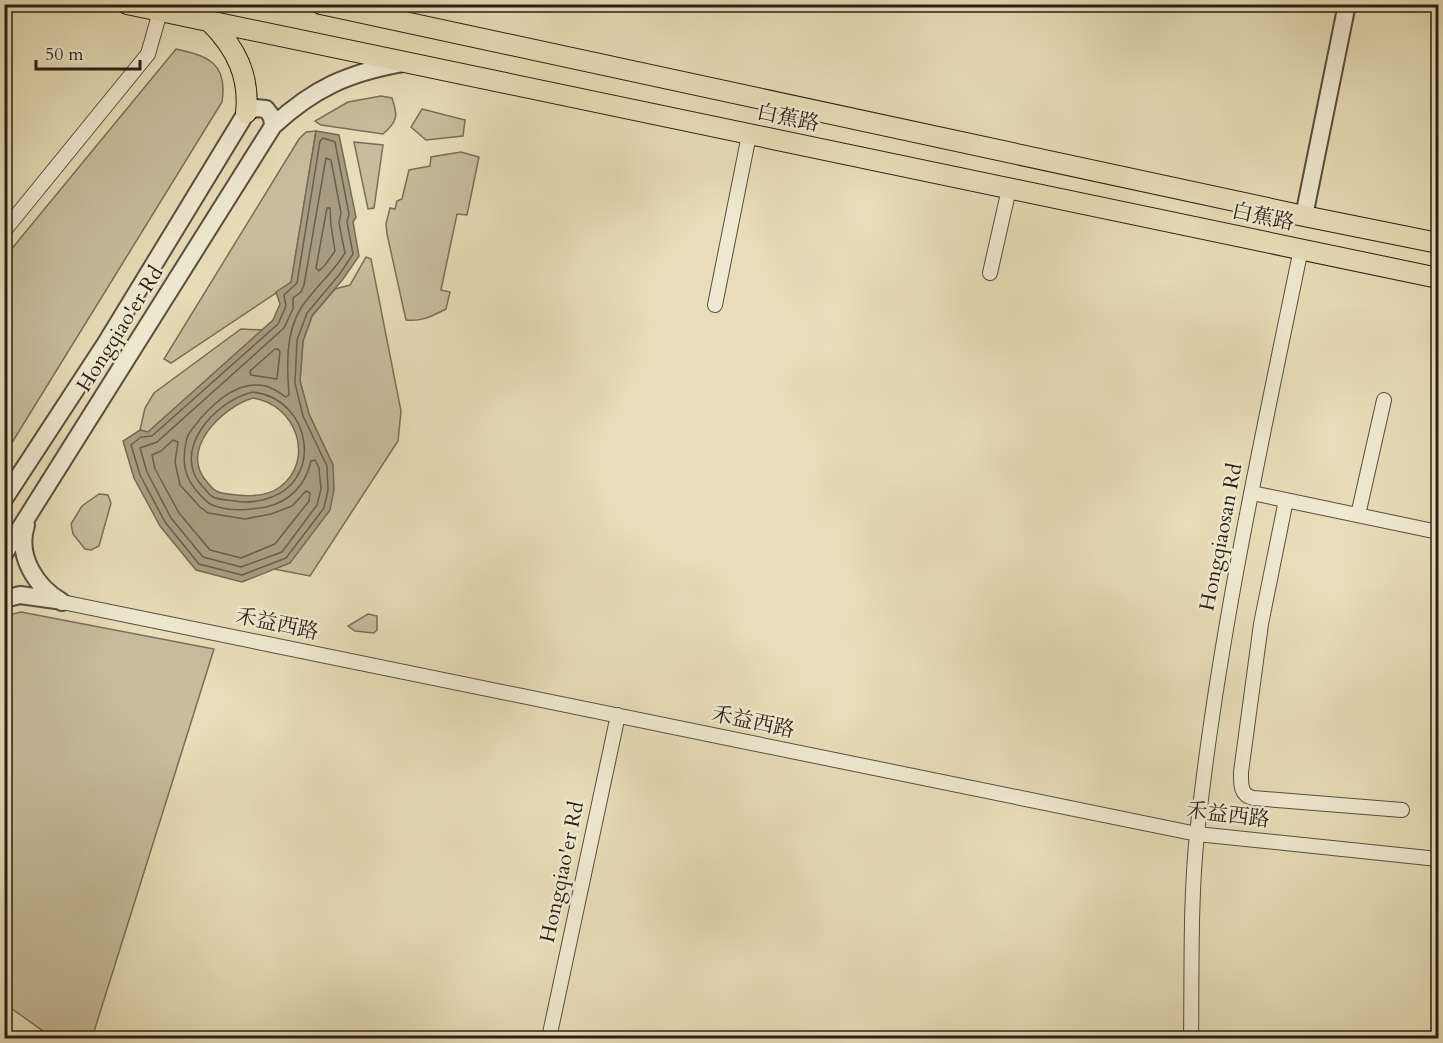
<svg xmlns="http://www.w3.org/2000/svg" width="1443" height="1043" viewBox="0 0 1443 1043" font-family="Cardo,'Noto Serif SC',serif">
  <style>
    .green { fill: #c7bd9c; stroke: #796e59; stroke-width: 1.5 }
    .water { fill: #a79c81; stroke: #756a56; stroke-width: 1.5; fill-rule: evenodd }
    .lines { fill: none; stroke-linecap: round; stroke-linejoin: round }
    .shore { stroke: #695e4c; stroke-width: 1.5 }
    .minor-casing { stroke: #5a4e3e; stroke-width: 16 }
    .tertiary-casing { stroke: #5a4e3e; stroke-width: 20 }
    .primary-casing { stroke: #2b1f16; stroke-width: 22 }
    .minor { stroke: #efe9d1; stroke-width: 14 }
    .tertiary { stroke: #efe9d1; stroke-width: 16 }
    .primary { stroke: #e7ddb8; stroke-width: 20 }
    .labels { text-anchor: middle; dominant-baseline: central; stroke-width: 4.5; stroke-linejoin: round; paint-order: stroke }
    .street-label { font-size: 21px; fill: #2b1f16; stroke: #efe9d1 }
  </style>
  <rect width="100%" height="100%" fill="#e7ddb8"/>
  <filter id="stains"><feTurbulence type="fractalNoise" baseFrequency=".00333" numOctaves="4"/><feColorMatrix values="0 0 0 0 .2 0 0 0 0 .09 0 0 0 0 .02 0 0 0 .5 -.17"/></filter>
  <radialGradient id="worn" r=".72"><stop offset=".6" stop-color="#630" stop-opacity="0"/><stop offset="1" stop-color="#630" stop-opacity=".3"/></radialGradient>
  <path class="green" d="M176,49C208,56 228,63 222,102L5,454V257Z
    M381,96L392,98C398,116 398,121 383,134L321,125L315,121L348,102Z
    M422,109L465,120L463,136L426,140L411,127Z
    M316,131L291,283L171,363L164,359L299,139L306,132Z
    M354,142L383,145L374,208L368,209Z
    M461,152L479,157L467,215L457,214L441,290L450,292L446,309C432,316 422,322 406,320L387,234L386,224L390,208L395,209L397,201L402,199L409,170L430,166L431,157Z
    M366,257L371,259L401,411L398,441L310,576L274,569L290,563L333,465L309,414L300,381L303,341L312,316L335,289L350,285Z
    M241,329L263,330L148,432L140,430L145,408L154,393Z
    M99,494L108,495L111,503L99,546L91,550L85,549L73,534L71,524L82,506Z
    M21,612L214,649L92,1038H53L5,1004L4,616Z
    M368,614L377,616V630L374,633L355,631L348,626Z"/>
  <path class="water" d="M316,131L339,135L356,217L353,222L359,256L343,279L312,316L303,341L300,381L309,414L333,465L334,490L330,510L290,563L242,582L196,570L160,526L134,478L123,441L140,430L148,432L273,320L280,304L276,292L291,282ZM253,398C296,404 316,460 280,487C264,499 240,496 222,493C215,492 212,488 208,483C177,451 222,407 253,398Z"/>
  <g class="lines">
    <path class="shore" d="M323,138L335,142L349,214L347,222L353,254L339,275L307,313L297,340L295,383L303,416L327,466L328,490L324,508L286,558L242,575L199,564L165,522L140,475L131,445L141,437L152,436L278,324L286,306L284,295L297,283L320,141Z
      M326,158L331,160L341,213L339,223L345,253C333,273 314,288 301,308C285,333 287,368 289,395L286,397C280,393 273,388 266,386C239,380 217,400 200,419C196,425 189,431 187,438C181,463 184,478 201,496C205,499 207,503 212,505C229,512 248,510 266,507C289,502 306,485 311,461L315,460L319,468L321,489L317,505L282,552L241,567L203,557L171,518L147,472L140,448L157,442L284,328L293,309V298L301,292L304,285Z
      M327,208H330L331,225L335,251L325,265L319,271L316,268Z
      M275,349H278L280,352L277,379L251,375L250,371Z
      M253,392C313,399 326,486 262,500C253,502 245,503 235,501C229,500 219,500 213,497C209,495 206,490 203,487C169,451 216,400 253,392Z
      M173,440L178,442L175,462L180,485L200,507L208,513L245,519L271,514L292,506L306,491L310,493L309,501L275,544L241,558L210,550L179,513L155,469L152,455L161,451Z"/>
    <g class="minor-casing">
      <path id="minor" d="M4,231L148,54L160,12
        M990,273L1009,189
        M715,305L749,135
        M1252,493L1438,532
        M1286,500L1261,624L1241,772C1241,784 1240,795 1253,798L1402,810
        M1358,515L1384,400
        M62,602L1197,834L1438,859
        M549,1038L618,715
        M1191,1038C1192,971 1190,902 1197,834C1218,638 1261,443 1301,249"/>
    </g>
    <g class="tertiary-casing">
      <path id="tertiary" d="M1304,216L1347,4
        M4,499L106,343L246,113L255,108L266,109L272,117L273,126
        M26,525C16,556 36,587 62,602
        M4,554L273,126C314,88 348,73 403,63
        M4,599L20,595L56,600"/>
    </g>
    <g class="primary-casing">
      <path id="primary" d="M127,4L1438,278
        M321,4L1304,216L1438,243
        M210,22C236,48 250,76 246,113"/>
    </g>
    <use href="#minor" class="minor"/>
    <use href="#tertiary" class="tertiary"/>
    <use href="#primary" class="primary"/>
  </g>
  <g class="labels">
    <g class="street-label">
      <text transform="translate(788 118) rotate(12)">白蕉路</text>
      <text transform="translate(1263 217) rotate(12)">白蕉路</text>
      <text transform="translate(120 329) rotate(-58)">Hongqiao'er Rd</text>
      <text transform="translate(1221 537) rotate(-79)">Hongqiaosan Rd</text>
      <text transform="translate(277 624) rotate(12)">禾益西路</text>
      <text transform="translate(753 722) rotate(12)">禾益西路</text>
      <text transform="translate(1228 815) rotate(7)">禾益西路</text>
      <text transform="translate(562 872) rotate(-78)">Hongqiao'er Rd</text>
    </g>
  </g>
  <rect width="1443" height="1043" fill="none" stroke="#e7ddb8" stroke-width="24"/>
  <rect x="6" y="6" width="1431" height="1031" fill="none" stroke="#2b1f16" stroke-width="3"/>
  <rect x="12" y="12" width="1419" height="1019" fill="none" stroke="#2b1f16" stroke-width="1.5"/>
  <path d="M36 60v9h104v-9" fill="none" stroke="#2b1f16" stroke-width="3"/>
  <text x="45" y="60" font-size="18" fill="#2b1f16" stroke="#efe9d1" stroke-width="4.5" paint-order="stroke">50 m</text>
  <rect width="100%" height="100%" filter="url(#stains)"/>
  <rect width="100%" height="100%" fill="url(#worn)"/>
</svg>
